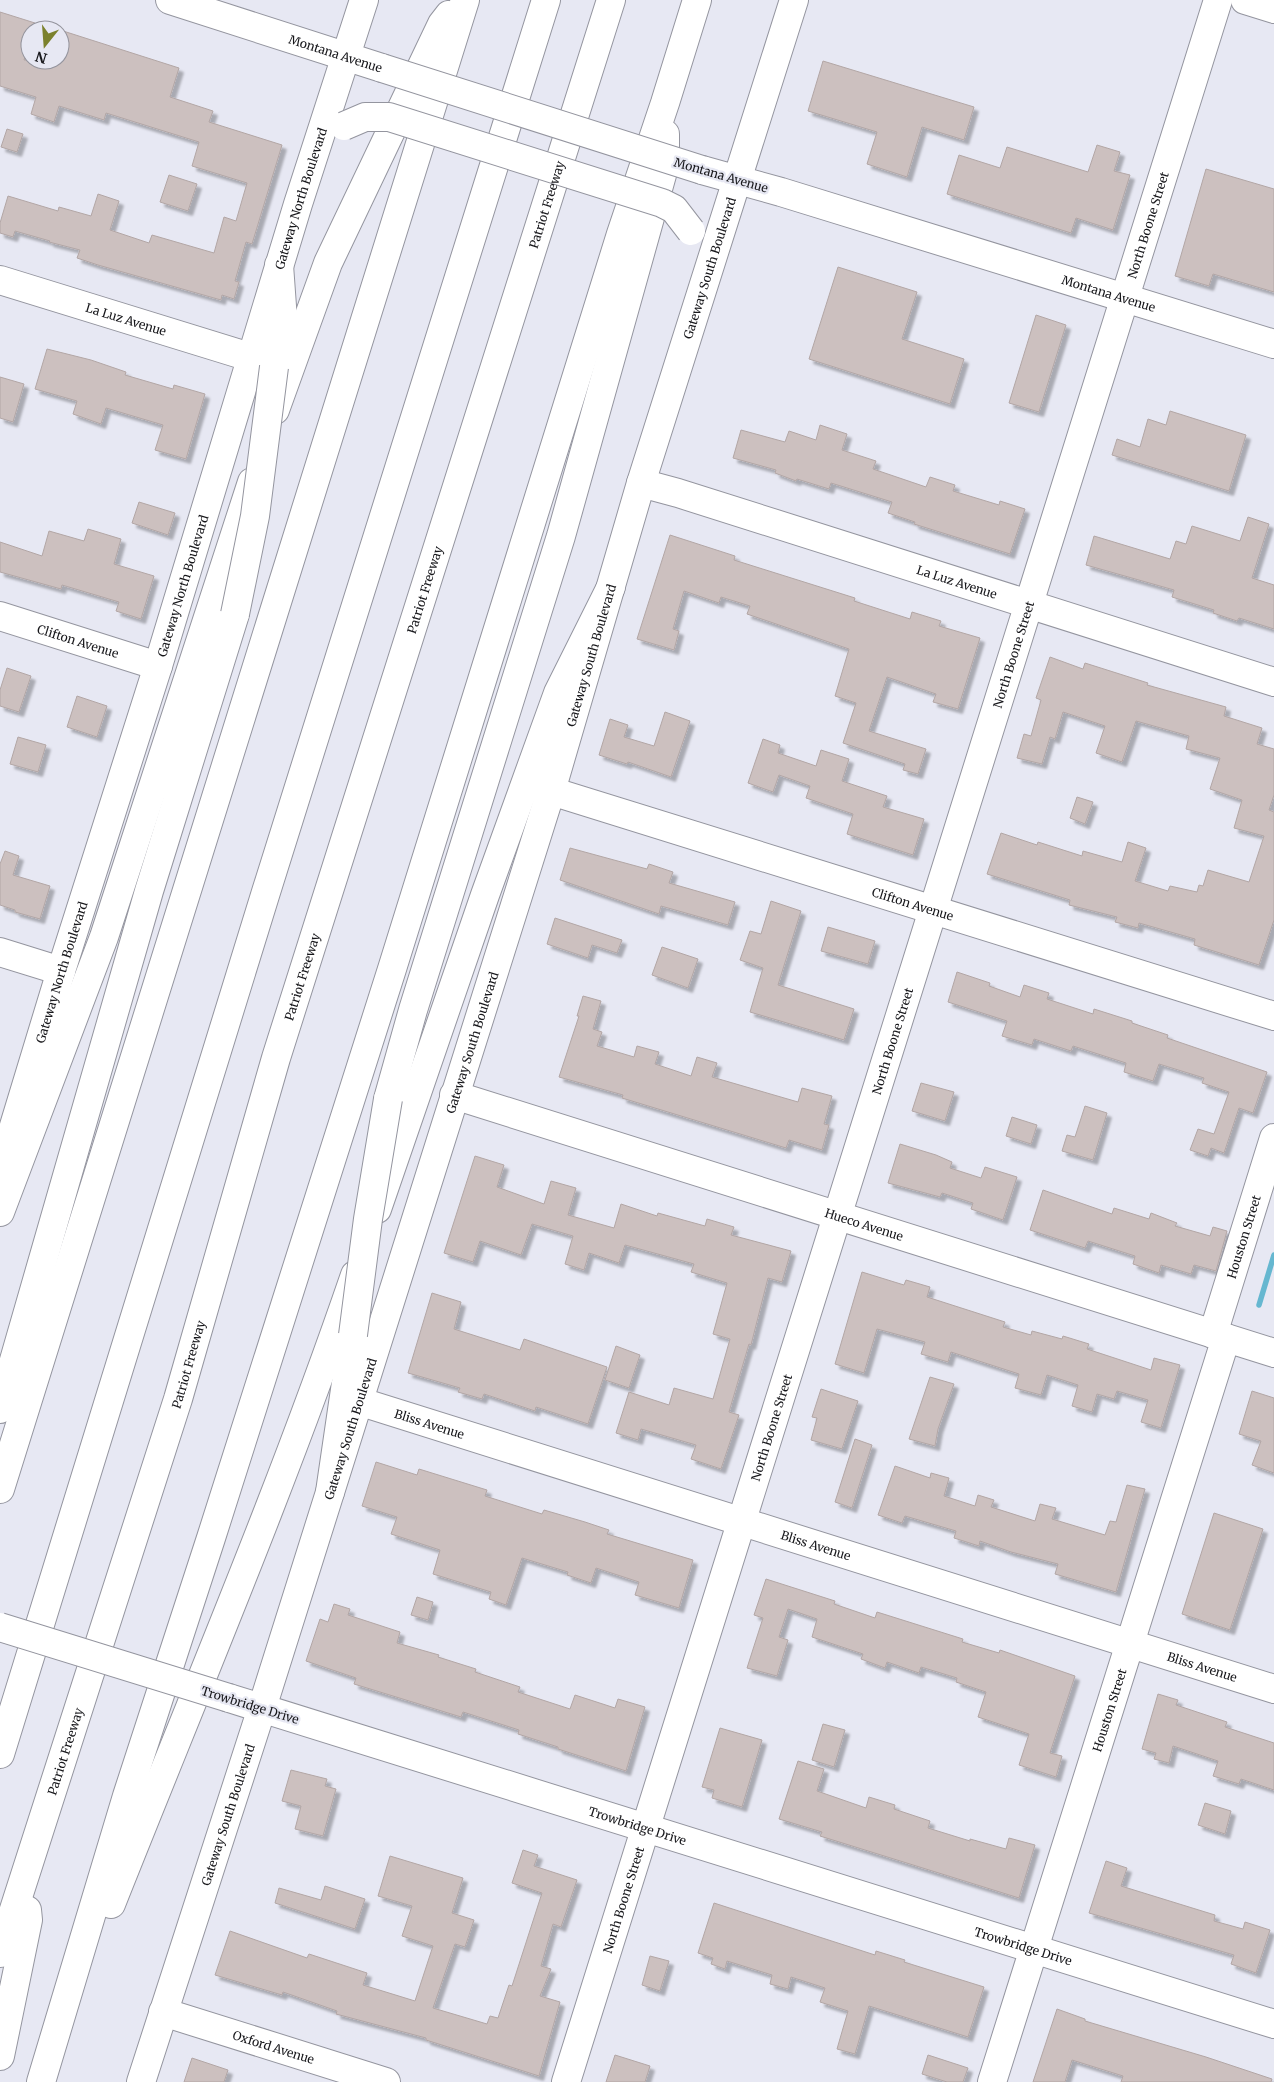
<svg xmlns="http://www.w3.org/2000/svg" width="1274" height="2082" viewBox="0 0 1274 2082" font-family="Merriweather,serif">
  <style>
    .lines { fill: none; stroke-linecap: round; stroke-linejoin: round }
    .stream { stroke: #66b7d0; stroke-width: 5.5 }
    .building { fill: #ccc0bf; stroke: #b2a6a5; filter: url(#shadow) }
    .minor-casing { stroke: #94959f; stroke-width: 30 }
    .major-casing { stroke: #94959f; stroke-width: 30 }
    .highway-casing { stroke: #94959f; stroke-width: 30 }
    .minor { stroke: #fff; stroke-width: 28 }
    .major { stroke: #fff; stroke-width: 28 }
    .highway { stroke: #fff; stroke-width: 28 }
    .major-bridge-casing { stroke: #94959f; stroke-width: 30; stroke-linecap: butt }
    .highway-bridge-casing { stroke: #94959f; stroke-width: 30; stroke-linecap: butt }
    .major-bridge { stroke: #fff; stroke-width: 28 }
    .highway-bridge { stroke: #fff; stroke-width: 28 }
    .labels { text-anchor: middle; dominant-baseline: central; stroke-width: 4.5; stroke-linejoin: round; paint-order: stroke }
    .street-label { font-size: 12px; fill: #17171b; stroke: #e7e8f3 }
  </style>
  <defs>
    <filter id="shadow"><feDropShadow dx="4.5" dy="4.5" stdDeviation="1" flood-color="#0004"/></filter>
  </defs>
  <rect width="100%" height="100%" fill="#e7e8f3"/>
  <g class="lines">
    <path class="stream" d="M1259,1305L1274,1255"/>
  </g>
  <path class="building" d="M0,12L35,23L33,30H30V41L24,60H60V30L179,68L170,97L213,111L209,122L282,145L252,244L246,242L235,281L239,282L234,299L222,295L221,300L98,265L77,258L80,250L49,242L50,241L15,231L13,237L0,233V223L8,196L58,211L59,207L91,216L98,194L119,201L110,230L149,243L152,235L214,253L224,217L236,221L247,183L192,166L199,142L106,113L104,120L59,106L54,122L31,114L36,97L0,86Z
    M823,61L974,107L964,140L922,127L907,177L867,164L877,132L808,111Z
    M7,129L23,134L17,152L1,147Z
    M1097,145L1120,152L1114,171L1130,175L1113,230L1076,218L1071,233L947,194L959,155L1000,168L1007,147L1088,172Z
    M1206,169L1274,189V292L1213,274L1209,286L1175,276Z
    M169,175L197,184L188,211L160,202Z
    M838,267L917,292L902,339L964,359L950,404L809,359Z
    M1036,315L1066,325L1039,412L1009,403Z
    M47,349L91,360L126,372L125,375L173,389L174,385L205,394L186,459L155,450L163,425L106,408L101,424L73,414L77,401L35,389Z
    M0,377L24,384L13,422L0,418Z
    M1170,411L1246,435L1229,491L1112,455L1117,439L1140,447L1148,419L1166,425Z
    M820,425L847,434L842,450L876,461L873,469L926,487L930,477L955,485L953,491L999,505L1000,501L1025,509L1010,554L914,524L915,522L888,513L892,502L831,483L829,489L797,479L796,481L775,473L776,470L733,458L741,430L785,442L789,431L816,440Z
    M139,502L175,513L168,535L132,523Z
    M1248,517L1269,524L1252,578L1274,585V629L1239,618L1237,621L1213,613L1214,610L1172,597L1174,590L1086,565L1094,536L1170,559L1176,541L1186,544L1192,526L1240,541Z
    M88,529L121,539L114,564L154,576L141,619L116,611L119,602L62,585L61,589L0,572V542L42,556L49,531L84,541Z
    M670,535L735,556L734,560L855,598L854,601L910,619L912,612L941,621L939,626L980,638L958,709L933,702L936,694L887,677L869,731L926,749L918,774L903,770L905,764L843,743L856,703L835,696L849,649L747,614L750,606L721,597L719,603L684,591L673,629L679,631L674,650L637,639Z
    M1050,657L1083,669L1085,663L1148,683L1147,685L1226,707L1224,716L1262,728L1257,744L1274,749V795L1269,810L1274,812V920L1259,965L1194,945L1195,939L1139,923L1138,928L1115,922L1117,917L1069,905L1070,900L987,874L1001,833L1037,845L1038,842L1082,856L1083,851L1122,862L1128,842L1146,848L1135,881L1168,891L1170,886L1197,892L1199,885L1203,886L1208,870L1249,882L1264,836L1234,828L1242,800L1210,789L1220,758L1186,749L1189,736L1136,721L1122,762L1096,753L1105,726L1063,712L1055,739L1050,737L1042,764L1017,758L1024,734L1031,736L1041,700L1036,698Z
    M7,668L31,676L19,712L0,706V690Z
    M77,696L107,706L97,737L67,727Z
    M665,712L690,721L671,777L628,762L627,764L599,755L610,719L628,725L624,737L654,746Z
    M18,737L46,745L38,772L10,764Z
    M763,739L780,745L778,753L816,766L821,750L849,759L842,781L887,796L883,807L924,819L913,855L847,834L853,814L806,798L810,786L779,775L773,792L748,783Z
    M1077,797L1093,802L1085,824L1070,818Z
    M570,848L647,869L649,864L673,872L669,883L735,902L728,925L661,906L659,914L560,880Z
    M5,851L19,856L13,875L50,886L40,919L15,912V910L0,905V864Z
    M771,901L801,911L778,985L854,1009L844,1040L750,1012L763,968L740,960L750,931L761,934Z
    M555,918L622,940L617,953L592,945L588,958L547,944Z
    M828,927L875,941L868,964L821,951Z
    M662,947L698,959L688,988L652,975Z
    M957,972L990,983L989,986L1020,997L1024,985L1049,993L1047,999L1093,1014L1094,1009L1132,1021V1023L1168,1035L1167,1038L1267,1072L1253,1113L1239,1108L1224,1153L1211,1148L1208,1156L1190,1150L1198,1129L1214,1134L1229,1092L1202,1083L1204,1078L1159,1064L1153,1081L1124,1072L1126,1063L1073,1046L1071,1051L1034,1039L1032,1045L1002,1036L1007,1021L948,1002Z
    M583,996L601,1001L593,1029L602,1032L597,1046L634,1057L637,1046L659,1052L655,1064L691,1076L697,1057L717,1063L712,1077L798,1102L802,1088L832,1096L824,1124L829,1125L822,1150L789,1140L786,1148L622,1098L623,1095L559,1077L579,1016H577Z
    M921,1083L954,1092L945,1121L912,1111Z
    M1085,1106L1107,1113L1093,1160L1062,1151L1067,1135L1075,1137Z
    M1012,1117L1037,1125L1031,1144L1006,1136Z
    M900,1144L936,1155L952,1162L950,1168L981,1178L985,1167L1017,1177L1003,1220L971,1209L973,1203L942,1193L940,1197L888,1183Z
    M475,1156L504,1165L497,1187L544,1204L551,1181L576,1188L568,1215L614,1228L621,1204L657,1216L658,1213L705,1226L707,1219L734,1227L731,1235L791,1251L782,1282L768,1278L751,1345L749,1344L729,1412L739,1415L721,1469L691,1459L696,1445L641,1429L638,1440L616,1433L629,1392L669,1405L674,1388L713,1399L730,1339L713,1334L727,1283L691,1272L694,1264L625,1245L619,1263L589,1253L584,1270L565,1264L573,1236L532,1224L521,1255L480,1241L473,1262L444,1253Z
    M1043,1190L1112,1214L1114,1208L1149,1219L1151,1213L1177,1223L1175,1226L1210,1236L1213,1227L1227,1231L1216,1271L1194,1265L1191,1274L1161,1265L1159,1273L1133,1264L1135,1256L1088,1241L1085,1248L1030,1230Z
    M862,1272L904,1285L906,1280L930,1287L927,1297L1005,1322L1003,1327L1031,1335L1032,1331L1062,1339L1063,1336L1089,1344L1087,1349L1151,1370L1154,1358L1180,1365L1161,1428L1141,1422L1148,1400L1117,1391L1114,1399L1097,1394L1092,1412L1072,1406L1078,1385L1047,1375L1041,1395L1015,1388L1019,1374L951,1352L948,1362L921,1354L925,1342L877,1329L864,1373L835,1364Z
    M432,1293L461,1302L454,1329L520,1350L524,1339L607,1367L588,1424L536,1407L535,1411L484,1394L482,1399L458,1392L460,1388L408,1373Z
    M616,1346L640,1355L629,1388L605,1380Z
    M930,1377L954,1384L938,1429L935,1446L909,1439Z
    M821,1389L858,1401L842,1449L811,1440L817,1418L812,1417Z
    M1252,1391L1274,1398V1473L1252,1465L1261,1441L1239,1434Z
    M855,1439L872,1445L852,1508L835,1502Z
    M376,1462L417,1475L419,1469L487,1490L485,1496L542,1514L544,1510L585,1522L609,1530L607,1534L693,1560L679,1608L635,1595L639,1582L596,1568L591,1583L567,1575L568,1572L522,1558L506,1605L489,1599L491,1592L433,1574L440,1550L391,1534L397,1517L362,1506Z
    M895,1466L930,1478L931,1473L949,1478L944,1496L975,1506L978,1495L994,1500L991,1507L1035,1521L1040,1504L1056,1508L1052,1519L1105,1535L1110,1521L1116,1522L1127,1485L1145,1489L1116,1592L1055,1574L1058,1564L1011,1552L980,1541L979,1546L954,1538L956,1531L905,1516L902,1523L878,1515Z
    M1214,1513L1263,1529L1230,1630L1182,1614Z
    M766,1579L835,1601L834,1604L875,1618L877,1612L963,1639L962,1642L999,1653L1000,1650L1075,1676L1050,1753L1062,1756L1056,1777L1019,1765L1029,1734L978,1717L986,1692L956,1682L957,1678L921,1667L919,1673L887,1662L885,1668L861,1659L863,1654L812,1637L817,1619L788,1609L779,1637L788,1640L777,1676L747,1668L763,1618L754,1615Z
    M417,1597L433,1602L428,1620L411,1615Z
    M334,1604L350,1609L348,1615L400,1632L397,1643L439,1655L438,1657L476,1669L475,1672L520,1687L518,1692L570,1709L575,1695L615,1708L618,1699L645,1707L626,1771L558,1749V1747L518,1734L519,1730L463,1712L461,1717L354,1684L356,1678L306,1661L320,1619L328,1622Z
    M1158,1694L1178,1700L1176,1705L1227,1722L1225,1727L1274,1743V1790L1241,1779L1239,1784L1213,1776L1218,1761L1173,1746L1169,1763L1154,1759L1156,1753L1142,1749Z
    M823,1724L845,1730L834,1767L812,1760Z
    M720,1728L762,1740L742,1807L712,1798L714,1790L702,1787Z
    M798,1761L824,1769L817,1791L866,1808L869,1797L895,1805L894,1809L930,1821L928,1828L970,1841V1839L1006,1849L1009,1838L1035,1845L1019,1898L820,1836L822,1832L779,1819Z
    M291,1770L327,1779L325,1786L336,1789L323,1836L295,1829L301,1806L282,1801Z
    M1205,1803L1231,1811L1225,1834L1198,1825Z
    M523,1850L538,1855L534,1866L577,1880L561,1927L553,1924L541,1966L551,1969L540,1996L560,2002L539,2076L426,2040V2038L336,2014L337,2011L283,1992L282,1995L215,1975L230,1931L307,1958L309,1954L367,1973L363,1985L415,2001L433,1946L402,1936L412,1906L378,1896L390,1856L463,1878L452,1913L474,1920L465,1947L455,1944L433,2008L487,2024L490,2016L498,2018L509,1985L512,1986L542,1893L512,1883Z
    M1106,1861L1127,1868L1121,1886L1215,1915L1214,1921L1243,1929L1245,1922L1270,1930L1256,1973L1231,1964L1234,1955L1089,1913Z
    M325,1886L365,1899L355,1929L275,1903L279,1888L321,1900Z
    M714,1903L875,1955L876,1951L905,1960L904,1962L984,1987L968,2037L869,2006L855,2054L837,2049L848,2011L820,2002L825,1988L791,1977L788,1989L770,1984L772,1975L727,1961L725,1969L711,1964L713,1958L698,1953Z
    M650,1956L669,1961L660,1991L642,1985Z
    M1057,2009L1085,2019V2021L1206,2057L1272,2079L1271,2082H1121L1123,2076L1072,2060L1065,2082H1033Z
    M615,2055L650,2066L645,2082H606Z
    M928,2055L968,2068L963,2082H947L922,2074Z
    M192,2058L228,2070L224,2082H184Z"/>
  <g class="lines">
    <g class="minor-casing">
      <g id="minor">
        <path d="M1245,0L1274,9"/>
        <path id="s1" d="M0,280L253,358"/>
        <path id="s2" d="M641,483L678,493L1274,682"/>
        <path id="s3" d="M0,616L158,666"/>
        <path id="s4" d="M551,791L1274,1016"/>
        <path d="M0,952L61,971"/>
        <path id="s5" d="M454,1095L1274,1353"/>
        <path id="s6" d="M1213,1334L1274,1138"/>
        <path id="s7" d="M358,1401L1274,1689"/>
        <path id="s8" d="M163,2012L386,2082"/>
        <path id="s9" d="M566,2082L1218,0"/>
        <path id="s10" d="M992,2082L1226,1338"/>
      </g>
    </g>
    <g class="major-casing">
      <g id="major">
        <path id="s11" d="M170,0L382,68"/>
        <path id="s12" d="M702,170L781,192L1274,344"/>
        <path id="s13" d="M0,1172L61,971L158,666L298,204L364,0"/>
        <path id="s14" d="M229,1698L1274,2024"/>
        <path id="s15" d="M141,2082L262,1708L551,791L641,483L794,0"/>
      </g>
    </g>
    <g class="highway-casing">
      <g id="highway">
        <path d="M274,367L283,320L279,265"/>
        <path d="M275,410L328,263L442,24L449,15"/>
        <path d="M388,1099L413,1010L561,536L665,164V134"/>
        <path d="M377,1209L485,895L558,693L611,587"/>
        <path d="M0,1212L104,937L252,482"/>
        <path d="M0,1409L149,891L235,614"/>
        <path d="M0,1489L465,0"/>
        <path d="M330,1492L353,1335"/>
        <path d="M0,1754L266,892L546,0"/>
        <path d="M111,1904C194,1695 282,1488 355,1275"/>
        <path id="s16" d="M0,1953L178,1399L276,1058L611,0"/>
        <path d="M0,2056L28,1920L27,1910"/>
        <path d="M41,2082L127,1796L211,1538L392,969L621,234L665,103L697,0"/>
      </g>
    </g>
    <use href="#minor" class="minor"/>
    <use href="#major" class="major"/>
    <use href="#highway" class="highway"/>
    <g class="major-bridge-casing">
      <path id="major-bridge" d="M382,68L702,170
        M344,126L365,117H389L662,203L674,209L691,231
        M0,1627L229,1698"/>
    </g>
    <g class="highway-bridge-casing">
      <path id="highway-bridge" d="M235,614L255,516L274,367
        M353,1335L368,1219L388,1099"/>
    </g>
    <use href="#major-bridge" class="major-bridge"/>
    <use href="#highway-bridge" class="highway-bridge"/>
  </g>
  <g class="labels">
    <g class="street-label">
      <text stroke="none"><textPath href="#s11" startOffset="174">Montana Avenue</textPath></text>
      <text transform="translate(721 175) rotate(16)">Montana Avenue</text>
      <text stroke="none"><textPath href="#s13" startOffset="1019">Gateway North Boulevard</textPath></text>
      <text stroke="none"><textPath href="#s16" startOffset="1832">Patriot Freeway</textPath></text>
      <text stroke="none"><textPath href="#s9" startOffset="1946">North Boone Street</textPath></text>
      <text stroke="none"><textPath href="#s15" startOffset="1901">Gateway South Boulevard</textPath></text>
      <text stroke="none"><textPath href="#s12" startOffset="425">Montana Avenue</textPath></text>
      <text stroke="none"><textPath href="#s1" startOffset="132">La Luz Avenue</textPath></text>
      <text stroke="none"><textPath href="#s2" startOffset="331">La Luz Avenue</textPath></text>
      <text stroke="none"><textPath href="#s13" startOffset="614">Gateway North Boulevard</textPath></text>
      <text stroke="none"><textPath href="#s16" startOffset="1428">Patriot Freeway</textPath></text>
      <text stroke="none"><textPath href="#s3" startOffset="82">Clifton Avenue</textPath></text>
      <text stroke="none"><textPath href="#s15" startOffset="1496">Gateway South Boulevard</textPath></text>
      <text stroke="none"><textPath href="#s9" startOffset="1496">North Boone Street</textPath></text>
      <text stroke="none"><textPath href="#s4" startOffset="379">Clifton Avenue</textPath></text>
      <text stroke="none"><textPath href="#s13" startOffset="209">Gateway North Boulevard</textPath></text>
      <text stroke="none"><textPath href="#s16" startOffset="1022">Patriot Freeway</textPath></text>
      <text stroke="none"><textPath href="#s9" startOffset="1091">North Boone Street</textPath></text>
      <text stroke="none"><textPath href="#s15" startOffset="1091">Gateway South Boulevard</textPath></text>
      <text stroke="none"><textPath href="#s5" startOffset="430">Hueco Avenue</textPath></text>
      <text stroke="none"><textPath href="#s6" startOffset="102">Houston Street</textPath></text>
      <text stroke="none"><textPath href="#s16" startOffset="618">Patriot Freeway</textPath></text>
      <text stroke="none"><textPath href="#s7" startOffset="75">Bliss Avenue</textPath></text>
      <text stroke="none"><textPath href="#s9" startOffset="686">North Boone Street</textPath></text>
      <text stroke="none"><textPath href="#s15" startOffset="686">Gateway South Boulevard</textPath></text>
      <text stroke="none"><textPath href="#s7" startOffset="480">Bliss Avenue</textPath></text>
      <text stroke="none"><textPath href="#s7" startOffset="885">Bliss Avenue</textPath></text>
      <text transform="translate(250 1705) rotate(17)">Trowbridge Drive</text>
      <text stroke="none"><textPath href="#s10" startOffset="390">Houston Street</textPath></text>
      <text stroke="none"><textPath href="#s16" startOffset="212">Patriot Freeway</textPath></text>
      <text stroke="none"><textPath href="#s15" startOffset="281">Gateway South Boulevard</textPath></text>
      <text stroke="none"><textPath href="#s14" startOffset="428">Trowbridge Drive</textPath></text>
      <text stroke="none"><textPath href="#s9" startOffset="191">North Boone Street</textPath></text>
      <text stroke="none"><textPath href="#s14" startOffset="832">Trowbridge Drive</textPath></text>
      <text stroke="none"><textPath href="#s8" startOffset="116">Oxford Avenue</textPath></text>
    </g>
  </g>
  <g transform="translate(45 45) rotate(197)"><circle r="24" fill="#e7e8f3" stroke="#94949d"/>
  <path d="M0-4L9 19L0 12L-9 19Z" fill="#7b812c"/>
  <text y="-8" font-size="14" font-weight="bold" text-anchor="middle" fill="#17171b">N</text>
  </g>
</svg>
